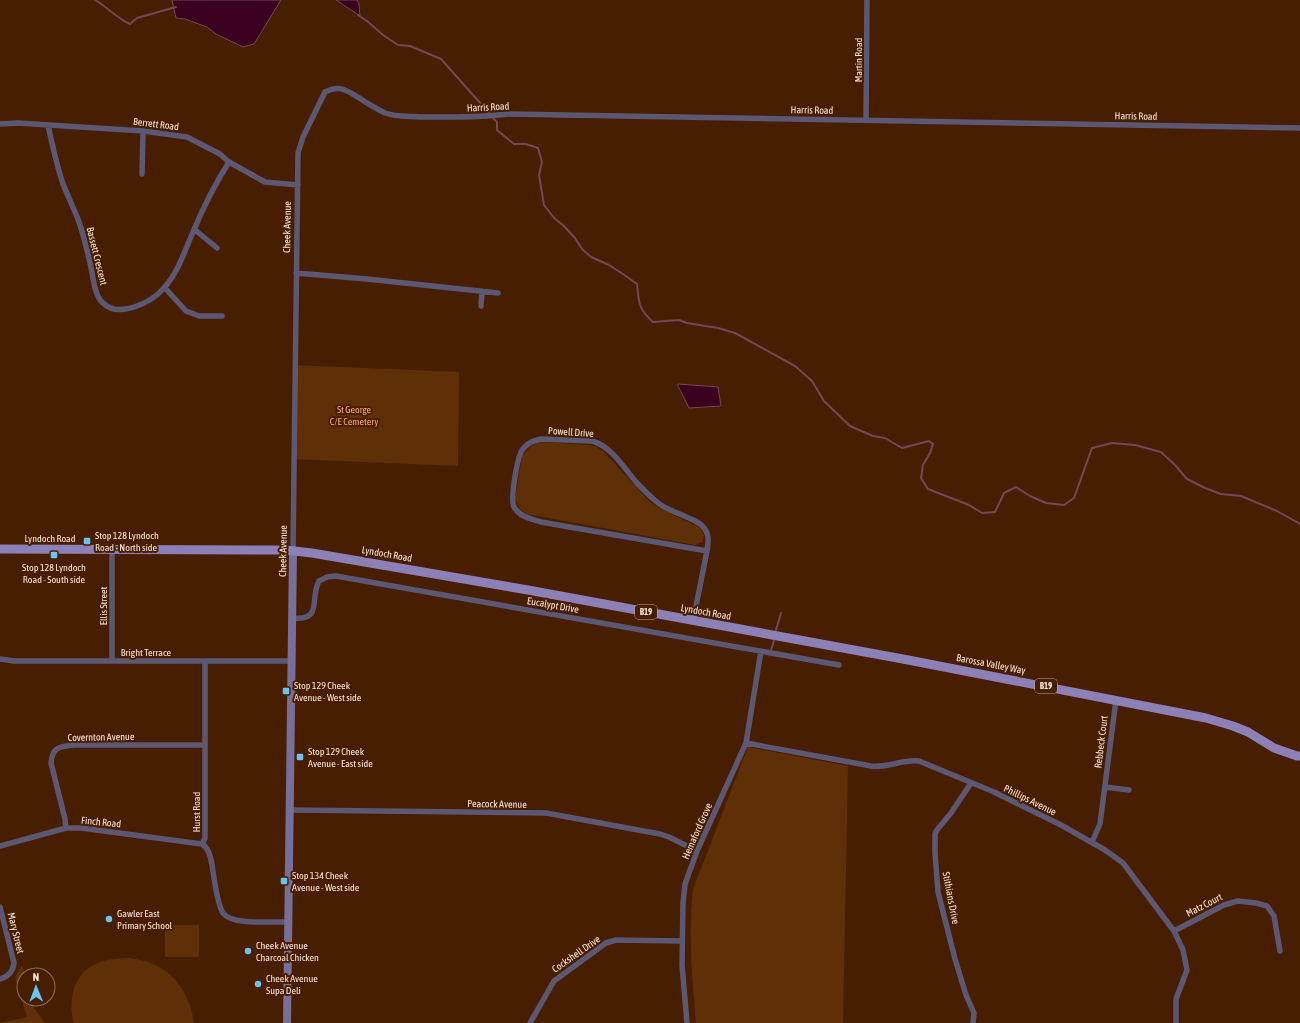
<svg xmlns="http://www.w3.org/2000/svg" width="1300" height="1023" viewBox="0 0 1300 1023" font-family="'Asap Condensed',sans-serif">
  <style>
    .green { fill: #5f2f07 }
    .water { fill: #3b0020; stroke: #754558 }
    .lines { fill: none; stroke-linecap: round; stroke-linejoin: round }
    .stream { stroke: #754558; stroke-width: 2 }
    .street { stroke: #5c5772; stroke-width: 5.5 }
    .secondary { stroke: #776e99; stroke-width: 8 }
    .primary { stroke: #8c80b7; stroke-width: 9 }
    .poi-dot { fill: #6bc3f2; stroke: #481e00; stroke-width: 1.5 }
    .labels { text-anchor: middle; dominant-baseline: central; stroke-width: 4; stroke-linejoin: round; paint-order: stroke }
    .shield { fill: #481e00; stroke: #c5aa98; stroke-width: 1 }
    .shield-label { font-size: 9px; font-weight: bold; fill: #fbe6d9 }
    .street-label { font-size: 10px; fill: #fbe6d9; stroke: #481e00 }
    .park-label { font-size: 10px; fill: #fca972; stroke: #481e00 }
    .poi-label { font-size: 10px; fill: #fbe6d9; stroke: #481e00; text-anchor: start }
  </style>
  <rect width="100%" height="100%" fill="#481e00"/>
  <path class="green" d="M295,365L459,372L458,466L294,459Z
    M541,442L589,445L595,446L604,452L650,502L659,508L700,528L704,536L702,542L695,545L527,514L520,509L515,498L522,457L527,450L533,445Z
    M748,747L848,766L843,1023H696C692,978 688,934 693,889Z
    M165,925H199V957H165Z
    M130,958C136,959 142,960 148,962C176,972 190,995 194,1023H74C71,1014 71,1007 72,998C77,966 100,958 130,958Z
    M22,965L25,975H24V999H32L34,1008L45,1023H0L27,1017L15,977Z"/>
  <path class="water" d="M172,0H281L254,44L243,47L216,34L207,27L185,19L176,18Z
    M336,0H357L359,4L360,16Z
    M678,384L718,387L721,406L689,408L678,386Z"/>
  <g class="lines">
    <path class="stream" d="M95,0C107,7 118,19 130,24L137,18L176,7
      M358,15L367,21L383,35L398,45L410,46L441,59L490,114
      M493,118L497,122V130L514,144H526L538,148L542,162L539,175L544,205L554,218L564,226L575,238L582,249L591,257L609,265L623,274L637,284C639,302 638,309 653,322L679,320L687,323L718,328L735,333L795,366L812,381L824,401L850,426L873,436L885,438L902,448L929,441L933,444L930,453L923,465L921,478L928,489L969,505L982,513L995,512L1004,493L1016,487L1030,496L1046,503L1064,505L1074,498L1092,448L1112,443L1135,445L1161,452L1175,465L1187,479L1205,488L1221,494L1241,496L1277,511L1300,524
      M776,630L781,613
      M771,650L774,641"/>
    <path class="street" d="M866,121L867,0
      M0,124L18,123L143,131L187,137L220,154L229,162L265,182L298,185
      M48,125C52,144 56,162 62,181C67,195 74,208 79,222C84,236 87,250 90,263C93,274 94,296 103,303C119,319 152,302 164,288C178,273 185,250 193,232C203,208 215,184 229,162
      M142,174L143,131
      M194,229L217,248
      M296,273L367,279L498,293
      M165,288L186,311L199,316H222
      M481,306L482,291
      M293,550L298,153L303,137L325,92C341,84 347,91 361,99C368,104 377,109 385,113C396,117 409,116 421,117C450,117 479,118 507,114L1300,128
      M292,618C324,621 309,599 319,581L327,577L336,576L839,665
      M693,621L707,551C708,543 710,535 704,528C697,518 672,513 661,505C653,500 645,491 638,484C624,469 613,447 592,441L541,439C533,441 526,443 521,452C517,461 510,499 514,507C520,517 531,519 541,522L707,551
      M0,659L14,661H292
      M112,661V550
      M205,661V838L202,844C209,848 211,858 212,865C214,877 217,904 223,913C232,926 273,921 288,922
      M746,743L871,766C889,768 902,759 919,761L994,792L1061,825L1105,850L1123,863L1174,931L1183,950L1187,970L1176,999V1023
      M971,783L951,813L937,830L935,834V853L938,892L955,959L966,995L974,1013L973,1023
      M1105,787L1129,790
      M290,810L546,813L660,834L669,837L697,851
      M66,828L65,819L51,763C52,747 60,746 75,745H205
      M1092,842L1100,824L1116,700
      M0,846L66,828H81L202,844
      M0,907L14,963C13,971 8,977 0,979
      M1174,931L1224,905L1238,901L1256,903L1267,906L1274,916L1280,951
      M530,1023L554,981L606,943L616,940L682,941
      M687,1023L682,965L683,903L685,884L697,851L746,743L761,651"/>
    <path class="secondary" d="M287,1023L293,550"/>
    <path class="primary" d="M0,549L285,550L312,553L528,590L903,659L1206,718L1233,726L1248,732L1274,748L1297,756H1300"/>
  </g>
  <g class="poi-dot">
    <rect x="83" y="537" width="8" height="8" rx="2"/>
    <rect x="50" y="551" width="8" height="8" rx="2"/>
    <rect x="282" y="687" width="8" height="8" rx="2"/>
    <rect x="296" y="753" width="8" height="8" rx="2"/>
    <rect x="280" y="877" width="8" height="8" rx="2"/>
    <circle cx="109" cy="919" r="4"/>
    <circle cx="248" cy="951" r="4"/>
    <circle cx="258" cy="984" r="4"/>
  </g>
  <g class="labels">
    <g class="shield">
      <rect x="635" y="605" width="22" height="14" rx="3"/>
      <rect x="1035" y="679" width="22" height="14" rx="3"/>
    </g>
    <g class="shield-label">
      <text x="646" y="612">B19</text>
      <text x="1046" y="686">B19</text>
    </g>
    <g class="street-label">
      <text transform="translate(858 60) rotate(-90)">Martin Road</text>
      <text transform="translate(488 107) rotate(-3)">Harris Road</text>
      <text transform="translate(812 110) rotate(1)">Harris Road</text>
      <text transform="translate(1136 116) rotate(1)">Harris Road</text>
      <text transform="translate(156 124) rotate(7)">Berrett Road</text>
      <text transform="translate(287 227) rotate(-89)">Cheek Avenue</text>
      <text transform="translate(97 256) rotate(76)">Bassett Crescent</text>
      <text transform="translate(571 432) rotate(4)">Powell Drive</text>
      <text x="50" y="538">Lyndoch Road</text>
      <text transform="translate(283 551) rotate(-89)">Cheek Avenue</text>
      <text transform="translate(387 554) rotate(10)">Lyndoch Road</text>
      <text transform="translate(553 605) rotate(10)">Eucalypt Drive</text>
      <text transform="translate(103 606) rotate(-90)">Ellis Street</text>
      <text transform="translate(706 612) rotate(10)">Lyndoch Road</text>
      <text x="146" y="652">Bright Terrace</text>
      <text transform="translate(991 664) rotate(11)">Barossa Valley Way</text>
      <text transform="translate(101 737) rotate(-1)">Covernton Avenue</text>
      <text transform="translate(1101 742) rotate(-83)">Rebbeck Court</text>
      <text transform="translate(1030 800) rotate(26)">Phillips Avenue</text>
      <text transform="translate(497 804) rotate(1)">Peacock Avenue</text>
      <text transform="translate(196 812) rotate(-90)">Hurst Road</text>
      <text transform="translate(101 822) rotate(6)">Finch Road</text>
      <text transform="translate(697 831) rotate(-66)">Hemaford Grove</text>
      <text transform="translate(951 898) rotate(79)">Stithians Drive</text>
      <text transform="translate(1204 905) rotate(-27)">Matz Court</text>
      <text transform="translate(16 933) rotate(76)">Mary Street</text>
      <text transform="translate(576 954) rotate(-35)">Cockshell Drive</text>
    </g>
    <g class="park-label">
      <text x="354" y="409">St George<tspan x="354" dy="12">C/E Cemetery</tspan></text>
    </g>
    <g class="poi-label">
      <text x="95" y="535">Stop 128 Lyndoch<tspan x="95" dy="12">Road - North side</tspan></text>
      <text x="54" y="567" text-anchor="middle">Stop 128 Lyndoch<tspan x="54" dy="12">Road - South side</tspan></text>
      <text x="294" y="685">Stop 129 Cheek<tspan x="294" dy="12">Avenue - West side</tspan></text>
      <text x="308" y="751">Stop 129 Cheek<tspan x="308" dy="12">Avenue - East side</tspan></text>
      <text x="292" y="875">Stop 134 Cheek<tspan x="292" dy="12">Avenue - West side</tspan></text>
      <text x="117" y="913">Gawler East<tspan x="117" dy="12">Primary School</tspan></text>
      <text x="256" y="945">Cheek Avenue<tspan x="256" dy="12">Charcoal Chicken</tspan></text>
      <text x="266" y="978">Cheek Avenue<tspan x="266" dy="12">Supa Deli</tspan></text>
    </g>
  </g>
  <g transform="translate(36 987) rotate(359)"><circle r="19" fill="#481e00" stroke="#906e57"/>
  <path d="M0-3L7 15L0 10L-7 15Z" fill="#6bc3f2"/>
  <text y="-6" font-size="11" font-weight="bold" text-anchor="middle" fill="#fbe6d9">N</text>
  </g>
</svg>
